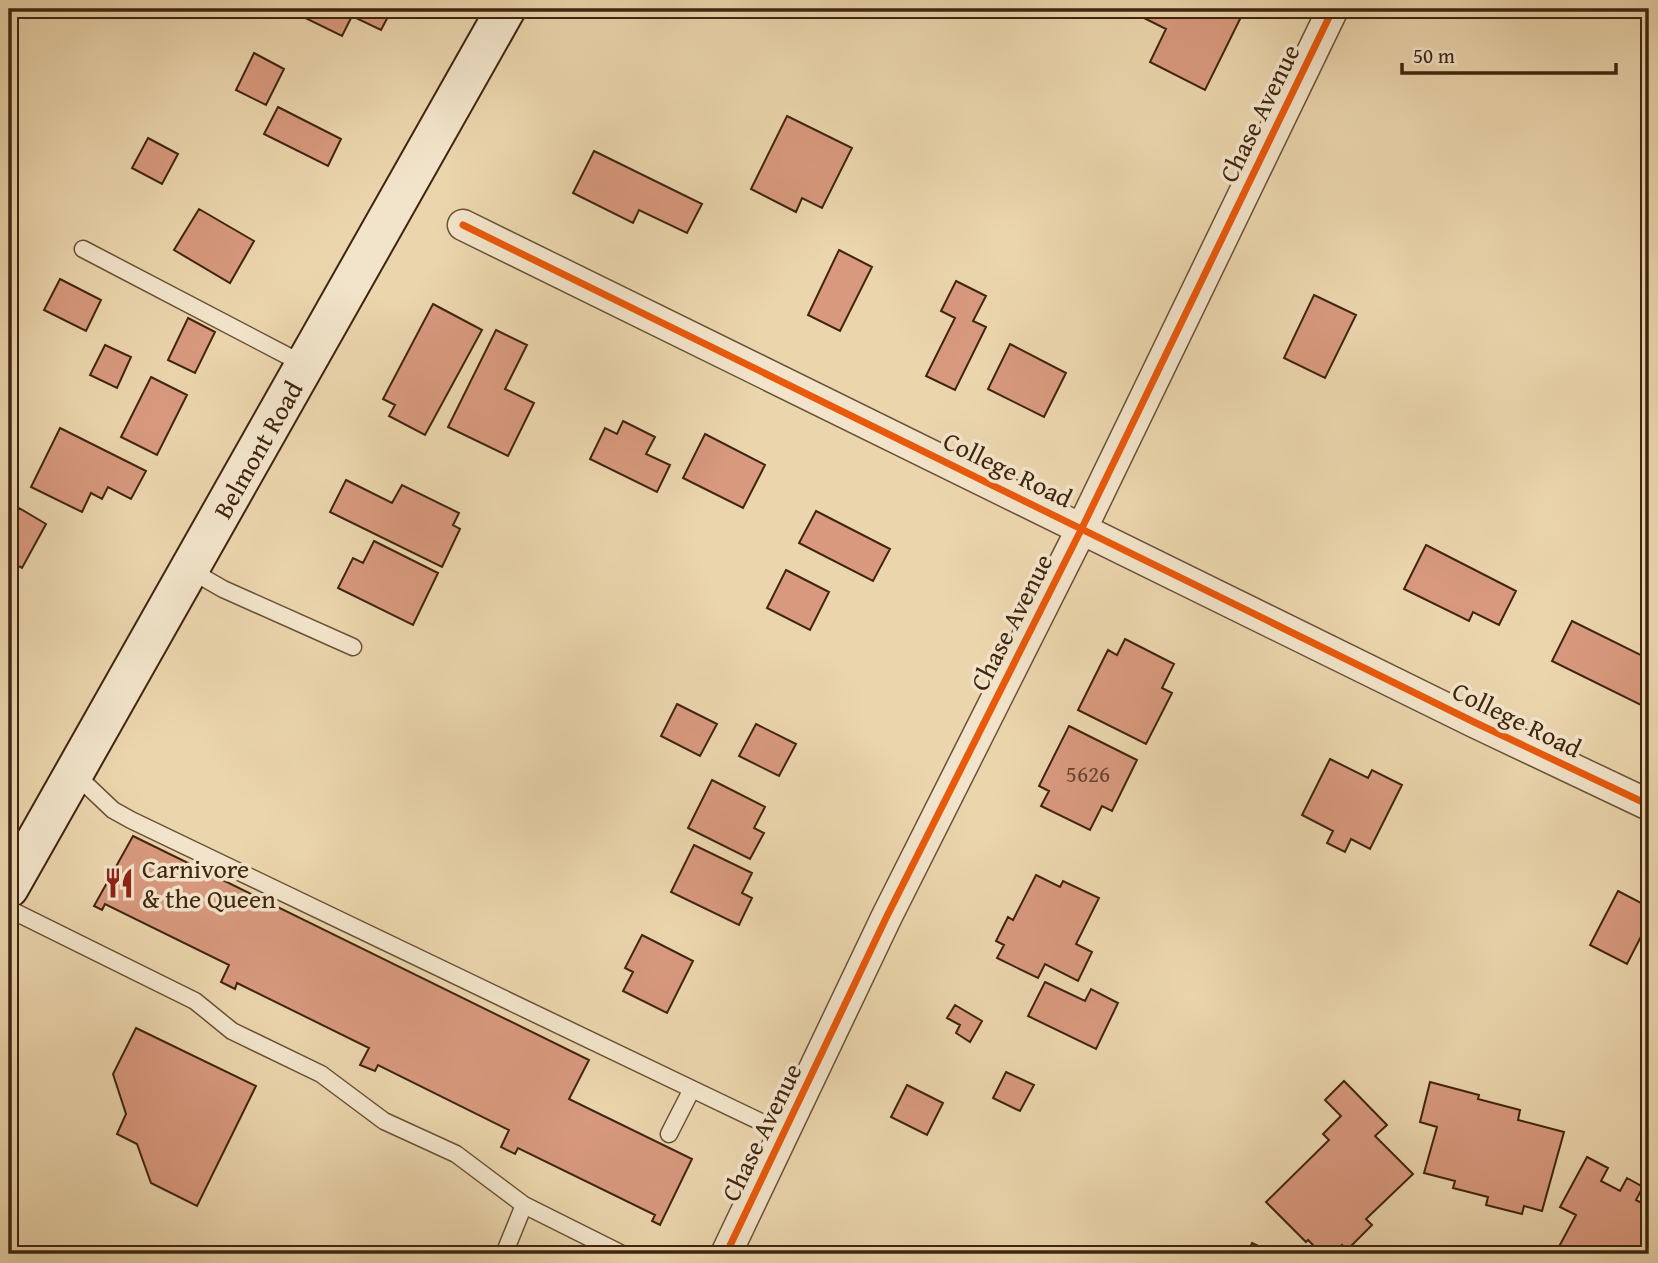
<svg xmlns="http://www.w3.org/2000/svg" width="1658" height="1263" viewBox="0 0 1658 1263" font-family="'Gentium Book Plus',serif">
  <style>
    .building { fill: #d8997e; stroke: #40250e; stroke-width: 2 }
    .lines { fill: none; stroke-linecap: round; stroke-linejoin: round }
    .lane-casing { stroke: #6b5136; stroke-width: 19 }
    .street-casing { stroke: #6b5136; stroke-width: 33 }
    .secondary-casing { stroke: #40250e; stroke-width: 42 }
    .lane { stroke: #f2e4ca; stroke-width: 16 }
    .street { stroke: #f2e4ca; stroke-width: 30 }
    .secondary { stroke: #f2e4ca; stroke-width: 38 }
    .cycleway-casing { stroke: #f2e4ca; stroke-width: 11 }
    .cycleway { stroke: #e8590c; stroke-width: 7 }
    .labels { text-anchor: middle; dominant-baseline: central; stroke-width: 7; stroke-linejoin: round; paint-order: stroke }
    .number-label { font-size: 23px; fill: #66422a }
    .street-label { font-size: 26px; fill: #40250e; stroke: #f2e4ca }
    .poi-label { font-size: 26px; fill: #40250e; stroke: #f2e4ca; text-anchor: start }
  </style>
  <rect width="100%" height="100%" fill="#ebd5ad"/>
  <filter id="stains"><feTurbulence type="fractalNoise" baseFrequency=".00286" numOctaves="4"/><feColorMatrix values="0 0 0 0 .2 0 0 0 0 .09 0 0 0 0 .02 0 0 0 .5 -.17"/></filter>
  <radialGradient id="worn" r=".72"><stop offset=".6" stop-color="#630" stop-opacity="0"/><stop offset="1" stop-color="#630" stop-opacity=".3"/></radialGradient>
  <path class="building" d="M294,9H392L381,30L352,16L342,36L293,12Z
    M1146,9H1228L1242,15L1205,90L1150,62L1166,29L1142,17Z
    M254,53L284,69L266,105L236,90Z
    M278,107L341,139L328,166L264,134Z
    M787,116L852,148L822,208L802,198L796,212L751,189Z
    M148,138L178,154L162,184L132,168Z
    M594,151L702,204L687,233L639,210L633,223L573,193Z
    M199,209L254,241L230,283L174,250Z
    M839,250L872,267L840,331L808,315Z
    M60,279L101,300L86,331L44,310Z
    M956,281L986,296L973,321L986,327L955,390L926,376L955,318L941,311Z
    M1314,295L1356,315L1325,378L1284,358Z
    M433,304L482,330L425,435L389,416L395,405L383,399Z
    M188,318L215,332L195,373L168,360Z
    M496,330L527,345L505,389L534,403L508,456L448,427Z
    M1010,344L1066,373L1044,417L988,389Z
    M105,345L131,357L117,388L90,375Z
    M151,377L187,395L157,455L121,437Z
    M623,421L655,437L646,454L670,465L657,492L590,459L605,428L617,434Z
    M60,428L146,471L131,499L108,487L102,499L91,493L82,512L31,487Z
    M705,434L765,465L743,508L683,478Z
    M346,480L392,503L402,485L459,513L453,525L460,529L442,567L330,512Z
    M19,508L46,524L22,568L9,561V527Z
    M816,511L890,549L873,581L799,543Z
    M374,541L438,573L413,625L338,588L353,558L363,563Z
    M1426,545L1516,591L1499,625L1473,612L1469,621L1404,589Z
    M786,570L829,592L810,630L767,608Z
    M1572,621L1649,659V709L1552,661Z
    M1125,639L1174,664L1162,688L1172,693L1146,744L1078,710L1108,650L1117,655Z
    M677,704L717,724L700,756L661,736Z
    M756,724L796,744L779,776L739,756Z
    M1069,726L1137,760L1112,811L1102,806L1090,830L1041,806L1049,791L1039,786Z
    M1330,759L1368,778L1372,770L1402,785L1370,849L1351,839L1345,852L1327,843L1333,831L1302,815Z
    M712,780L765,807L754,828L764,833L750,859L688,828Z
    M133,836L589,1060L569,1099L692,1159L660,1225L652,1221L655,1215L518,1148L515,1154L501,1147L509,1130L378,1065L375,1071L360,1065L369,1048L237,983L235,989L221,982L229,965L105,904L102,910L94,906Z
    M694,845L752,873L742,893L752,898L739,925L671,892Z
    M1036,875L1060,887L1063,881L1099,898L1076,944L1092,952L1078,981L1045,964L1038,978L997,958L1004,945L996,941L1008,917L1013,920Z
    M1618,891L1649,907V921L1627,964L1590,945Z
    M642,935L693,961L667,1013L623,991L633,972L625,968Z
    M1045,982L1085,1001L1091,989L1118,1003L1096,1049L1028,1016Z
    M955,1005L982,1021L970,1042L956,1033L960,1025L947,1018Z
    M136,1028L256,1086L197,1206L151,1183L137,1144L117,1134L126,1114L113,1074Z
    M1006,1072L1034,1085L1020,1111L993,1098Z
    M1344,1081L1387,1125L1375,1136L1413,1174L1366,1219L1372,1225L1347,1250L1342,1245L1333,1254H1322L1308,1240L1306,1242L1266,1202L1329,1140L1323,1134L1341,1116L1325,1100Z
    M1430,1082L1479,1095L1478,1099L1520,1110L1518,1120L1564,1132L1542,1211L1524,1206L1522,1214L1486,1205L1488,1197L1453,1188L1455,1181L1424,1173L1437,1127L1420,1122Z
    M907,1085L943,1103L927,1135L891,1117Z
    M1587,1157L1608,1168L1601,1181L1620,1191L1627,1178L1643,1187L1636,1200L1649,1207V1254H1555L1576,1215L1560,1207Z
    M1252,1243L1275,1254H1247Z"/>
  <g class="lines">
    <g class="lane-casing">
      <path id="lane" d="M83,249L305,365
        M190,570L223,589L353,647
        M75,774L113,810L131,820L692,1089
        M9,909L195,1001L232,1031L321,1074L384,1121L456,1154L524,1205L622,1254
        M669,1134L692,1089L784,1133
        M504,1254L524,1205"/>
    </g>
    <g class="street-casing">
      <path id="street" d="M463,225L1476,723L1649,805
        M726,1254L887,916L1082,528L1333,9"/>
    </g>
    <g class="secondary-casing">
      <g id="secondary">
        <path id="s1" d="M9,888L506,9"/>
      </g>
    </g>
    <use href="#lane" class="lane"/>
    <use href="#street" class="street"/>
    <use href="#secondary" class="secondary"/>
    <g class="cycleway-casing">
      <path id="cycleway" d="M463,225L1476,723L1649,805
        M726,1254L887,916L1082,528L1333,9"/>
    </g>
    <use href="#cycleway" class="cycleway"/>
  </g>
  <defs>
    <g id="restaurant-bare" transform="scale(2.415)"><path d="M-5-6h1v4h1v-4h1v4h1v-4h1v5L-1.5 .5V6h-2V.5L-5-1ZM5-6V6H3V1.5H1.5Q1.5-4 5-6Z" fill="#8f2418" stroke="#f2e4ca" stroke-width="2.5" paint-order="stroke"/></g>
  </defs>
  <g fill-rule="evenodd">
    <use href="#restaurant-bare" x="119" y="883"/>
  </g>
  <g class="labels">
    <g class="number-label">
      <text x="1088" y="773">5626</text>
    </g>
    <g class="street-label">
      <text transform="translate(1259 113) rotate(-64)">Chase Avenue</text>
      <text stroke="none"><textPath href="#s1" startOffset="504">Belmont Road</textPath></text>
      <text transform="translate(1008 469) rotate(26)">College Road</text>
      <text transform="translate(1011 622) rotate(-63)">Chase Avenue</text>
      <text transform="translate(1517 719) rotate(26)">College Road</text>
      <text transform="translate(761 1132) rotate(-64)">Chase Avenue</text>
    </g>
    <g class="poi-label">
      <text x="142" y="868">Carnivore<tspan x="142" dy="30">&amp; the Queen</tspan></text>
    </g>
  </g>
  <rect width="1658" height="1263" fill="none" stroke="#ebd5ad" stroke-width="35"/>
  <rect x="10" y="10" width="1637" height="1242" fill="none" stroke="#40250e" stroke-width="3.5"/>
  <rect x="18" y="18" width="1623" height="1228" fill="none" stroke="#40250e" stroke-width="2"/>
  <path d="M1402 63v10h214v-10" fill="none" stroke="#40250e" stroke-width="3.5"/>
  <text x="1413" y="63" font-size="21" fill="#40250e" stroke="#f2e4ca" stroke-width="5" paint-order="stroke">50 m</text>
  <rect width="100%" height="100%" filter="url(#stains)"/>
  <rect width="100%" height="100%" fill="url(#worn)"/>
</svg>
